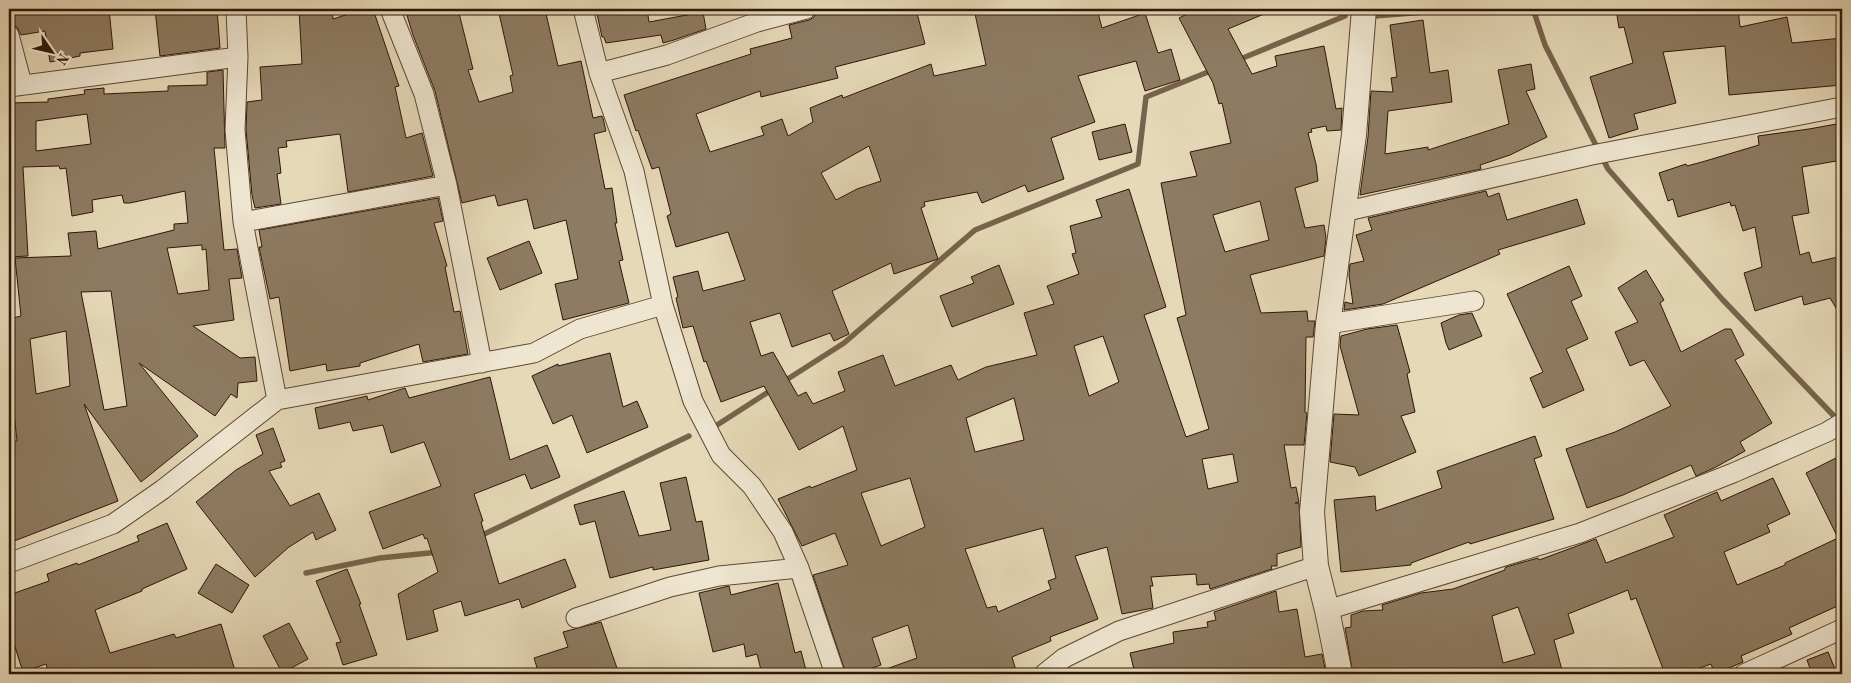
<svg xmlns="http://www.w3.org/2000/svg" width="1851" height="683" viewBox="0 0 1851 683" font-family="'Old Standard TT',serif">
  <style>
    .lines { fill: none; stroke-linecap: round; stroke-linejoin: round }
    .stream { stroke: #77634c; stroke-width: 5.5 }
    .building { fill: #8e7b63; stroke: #2e1606; fill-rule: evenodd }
    .minor-casing { stroke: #5c4732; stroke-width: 21 }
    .tertiary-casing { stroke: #5c4732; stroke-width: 26 }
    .minor { stroke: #efe6d1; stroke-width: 19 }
    .tertiary { stroke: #efe6d1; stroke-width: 24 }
  </style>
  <rect width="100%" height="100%" fill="#e6d9b8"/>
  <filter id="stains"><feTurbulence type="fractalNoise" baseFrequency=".004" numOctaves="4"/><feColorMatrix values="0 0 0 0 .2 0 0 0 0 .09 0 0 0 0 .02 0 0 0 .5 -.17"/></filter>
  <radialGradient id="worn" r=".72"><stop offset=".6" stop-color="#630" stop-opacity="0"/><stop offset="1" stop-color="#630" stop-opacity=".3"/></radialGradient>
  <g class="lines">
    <path class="stream" d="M1533,9L1545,45L1608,169L1722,299L1833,415L1837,423
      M1375,16L1463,9
      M1238,60L1345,16
      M783,382L844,343L975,230L1138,164L1146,97L1213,70
      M714,427L773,389
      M478,537L689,436
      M306,573L380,558L439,552"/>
  </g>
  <path class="building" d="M9,9H109L113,49L80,53V56L50,62L45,31L21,35L17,27L10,24Z
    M155,9H217L220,48L160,56Z
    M299,9H332L333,19L364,9H373L399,86L395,87L406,138L422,133L433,176L348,192L340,134L286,141L287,147L278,148L281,173L277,174L281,204L255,208L252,195L246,130L247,102L262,100L260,67L302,64Z
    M405,9H458L473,69L468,70L479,102L513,92L510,76L513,75L498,9H545L558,66L581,61L593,118L602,116L603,118L606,131L594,134L605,189L612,188L617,223H615L623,260L619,261L629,303L563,320L555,284L578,279L566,220L534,229L527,199L498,206L495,195L462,203L435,91L413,35Z
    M596,9H647L649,22L703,12L706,29L674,40L663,43L661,35L606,43L604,37H602Z
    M827,9H864L866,14L884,9H916L925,44L835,67L838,78L761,97L760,91L696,114L710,152L764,135L761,127L782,119L788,136L813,122L810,108L842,95L843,98L931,64L934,76L986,65L974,9H1097L1102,28L1145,13L1158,53L1171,49L1180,80L1145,91L1136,61L1078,76L1095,122L1051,138L1064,179L1028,192L1025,185L982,203L977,192L924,202L925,206L921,208L938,259L894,274L891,263L832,291L849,334L834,341L830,333L792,347L780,313L750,322L761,356L773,352L798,396L806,392L813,404L845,391L838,372L883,355L895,386L951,365L958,380L986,367L1037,355L1024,313L1054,304L1047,286L1079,274L1072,254L1076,253L1070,226L1102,217L1096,200L1129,189L1166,307L1144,315L1186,437L1209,429L1177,318L1186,315L1161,183L1197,176L1190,152L1231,143L1222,103L1219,104L1213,83L1179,18L1197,9H1276L1228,29L1252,74L1277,66L1275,56L1324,46L1336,109L1342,108L1341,130L1327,131L1326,126L1311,129L1312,132L1308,133L1316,164L1318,181L1295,188L1305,228L1324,225L1326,238L1324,256L1250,275L1261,313L1307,311L1308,321H1315L1313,337H1306L1305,412L1307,413L1304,445H1284L1291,488L1296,487L1299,502L1295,503H1299L1301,547L1277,554V566H1271L1272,569L1210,589L1209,584L1197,585L1196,574L1151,577L1153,586H1150L1153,608L1122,614L1107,547L1075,556L1098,619L1050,637L1051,641L1012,657L1017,674H879L878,672L917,658L908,625L872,638L881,665L855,674H846L813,575L848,565L835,533L802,546L778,499L810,486L811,488L857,470L843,426L799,450L764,386L721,402L706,361L704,362L693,326L683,328L676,298L678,297L673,277L698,271L703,291L745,280L728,232L676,247L667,216L671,214L659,167L652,169L638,130L636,131L624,95L751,54L750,49L792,38L789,25L809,20L814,17L817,11ZM869,146L881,181L857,189L836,200L821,173ZM1260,201L1269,240L1225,252L1213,215ZM1103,336L1119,382L1089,396L1074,346ZM1014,398L1024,440L975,452L966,418ZM1233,454L1238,482L1208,489L1202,459ZM910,478L925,527L881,546L861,493ZM1043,528L1056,578L1048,581L1051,589L998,612L996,606L987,608L965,549Z
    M1616,9H1738L1740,27L1787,17L1792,43L1842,38V85L1729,95L1725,46L1663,52L1676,103L1634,114L1638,129L1609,138L1590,77L1633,63L1624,27L1619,28Z
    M1423,20L1430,73L1448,70L1452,102L1388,111L1385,154L1428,147V150L1509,124L1498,70L1531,64L1535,89L1526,91L1547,137L1510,155L1480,165L1481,169L1360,195L1368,137L1371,91L1393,92L1391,78L1397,77L1390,25Z
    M223,70L225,148H214L221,220L224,250L237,249L242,278L229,279L234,320L193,326L240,358L255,357L257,381L238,383L237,398L231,394L215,416L139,363L198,436L141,482L84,404L118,501L9,543V464L11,463L9,443L17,441L9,364L14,363L9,335V319L21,316L15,258L71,256L68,233L96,231L98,249L174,230V224L188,223L185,191L130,203H124L122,195L92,200L93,212L72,216L66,168L60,169L59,166L23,167L28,256L9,257V103L48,102V99L85,94L84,90L104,88V94L168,91V86L207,85V72ZM87,114L91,144L36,151V121ZM202,245V250L206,249L209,290L178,294L167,248ZM111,291L127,406L104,410L81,292ZM66,331L70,386L36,394L30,339Z
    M1842,123V160L1802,167L1809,213L1792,216L1800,255L1809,252L1812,263L1842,256V318L1830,298L1804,305L1802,296L1755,311L1744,273L1762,267L1755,227L1743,231L1735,205L1731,206L1730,202L1678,217L1673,199L1668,201L1659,173L1686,164L1687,166L1702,162L1759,145L1758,136L1809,129Z
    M1125,124L1132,152L1099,160L1092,132Z
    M1486,191L1488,197L1499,193L1507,220L1577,199L1585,224L1498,250L1500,254L1383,304L1344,310L1345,302L1353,304L1349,275L1350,264L1364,261L1356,235L1372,230L1368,218Z
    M438,198L443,221L434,223L447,266L445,267L454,312L460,311L468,354L423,362L419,344L360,363V366L327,371L326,364L290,371L279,297L270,299L259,247H262L259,230Z
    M529,241L542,273L500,290L487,258Z
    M999,265L1014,304L952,327L940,296L974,283L971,277Z
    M1569,266L1582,296L1571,301L1588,339L1566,349L1584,390L1543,408L1530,378L1543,372L1507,294Z
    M1646,270L1664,300L1660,303L1681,352L1725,329H1731L1744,355L1735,360L1772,423L1740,442L1745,451L1714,468L1696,476L1691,465L1623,495L1587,508L1566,449L1615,432L1671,406L1644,360L1630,366L1615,332L1638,322L1618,288Z
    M1472,313L1482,336L1449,350L1446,343L1441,323L1459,315Z
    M1397,325L1410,372L1407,374L1415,412L1401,416L1416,452L1359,476L1355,467L1330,462L1334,414L1359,415L1340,346L1341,336L1367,329Z
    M610,353L623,407L637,401L648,427L587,453L572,415L553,424L532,376L558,364V366Z
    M490,377L510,460L547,445L560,477L531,489L525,474L474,494L483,521L481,522L499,584L565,559L576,587L522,608L519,599L465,616L461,601L433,610L438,631L407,640L398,594L438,572L427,538L425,539L423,534L383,549L369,512L441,486L424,442L391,453L383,425L353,431L350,422L319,429L315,408L367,396L368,400L405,388L409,398Z
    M273,428L285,461L280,463L282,467L269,471L290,506L319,493L336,530L316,540L313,532L289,547L255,577L196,502L236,470L263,454L256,435Z
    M1535,436L1542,456L1534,459L1554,519L1470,544L1469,542L1411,563V565L1341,572L1334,500L1375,496L1376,511L1442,488L1437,471Z
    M1842,455V604L1789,628L1792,634L1741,656L1743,662L1715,674L1711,664L1683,674H1665L1636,598L1631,600L1628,590L1568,614L1574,633L1554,640L1563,674H1353L1345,628L1351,627V615L1363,611L1383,610L1382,605L1421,593L1453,589L1505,570V568L1506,567L1538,558L1539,560L1596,539L1606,563L1674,537L1664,515L1717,492L1721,501L1773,478L1790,514L1767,525L1770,532L1724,552L1737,585L1785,565V563L1838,538L1806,473ZM1518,607L1535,654L1503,663L1492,616Z
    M686,477L696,522L702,521L709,560L653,570V567L610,578L595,521L580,525L574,505L624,491L639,536L671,530L660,483Z
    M167,523L187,569L142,589V591L95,610L110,653L174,634L176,638L221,624L236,674H49L46,664L23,672L9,628V595L49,581L47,574L77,563L78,565L139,541L137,536Z
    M216,564L249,585L232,613L198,593Z
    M347,569L361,604H359L377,655L343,665L336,643L341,642L316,581Z
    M778,583L795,653L801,651L807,674H762L757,654L746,657L744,644L713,652L699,593L729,586L731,595Z
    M1276,591L1279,612L1297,609L1305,657L1322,654L1326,674H1135L1130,653L1174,643L1173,632L1208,627L1207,622L1216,620L1214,612Z
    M601,622L619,674H539L534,658L568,647L563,632Z
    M289,623L308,659L282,673L263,636Z
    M1828,652L1837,674H1812L1807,660Z"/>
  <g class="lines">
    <g class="minor-casing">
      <path id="minor" d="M236,9L238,57L235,130L243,222L277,400
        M390,9L424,94L447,185L482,363
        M583,9L599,73L634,171L663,305L693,401L721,455L752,486L783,532L799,568L835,674
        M9,35L22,84
        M599,73L667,55L757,22L806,9
        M9,87L238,57
        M1343,212L1592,155L1842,107
        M243,222L447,185
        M1328,324L1474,301
        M9,563L113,524L162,490L277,400L534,353L580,329L663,305
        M1327,610L1580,533L1733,473L1827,432L1842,423
        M576,618L670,587L719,576L799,568
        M1044,674L1064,658L1119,631L1316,566
        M1744,674L1842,629"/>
    </g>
    <g class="tertiary-casing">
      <path id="tertiary" d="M1340,674L1327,610L1316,566L1312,512L1328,324L1354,135L1364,9"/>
    </g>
    <use href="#minor" class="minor"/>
    <use href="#tertiary" class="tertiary"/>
  </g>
  <rect width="1851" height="683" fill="none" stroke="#e6d9b8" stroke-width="30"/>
  <rect x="10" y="10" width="1831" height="663" fill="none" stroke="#2e1606" stroke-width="2.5"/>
  <rect x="15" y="15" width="1821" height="653" fill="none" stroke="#2e1606"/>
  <g transform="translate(52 52) rotate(124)" stroke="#efe6d1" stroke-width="4" paint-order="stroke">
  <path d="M0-4L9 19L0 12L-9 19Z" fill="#2e1606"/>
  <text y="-8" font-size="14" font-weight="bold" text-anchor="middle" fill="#2e1606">N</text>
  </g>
  <rect width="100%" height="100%" filter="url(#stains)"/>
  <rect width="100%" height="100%" fill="url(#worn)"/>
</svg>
